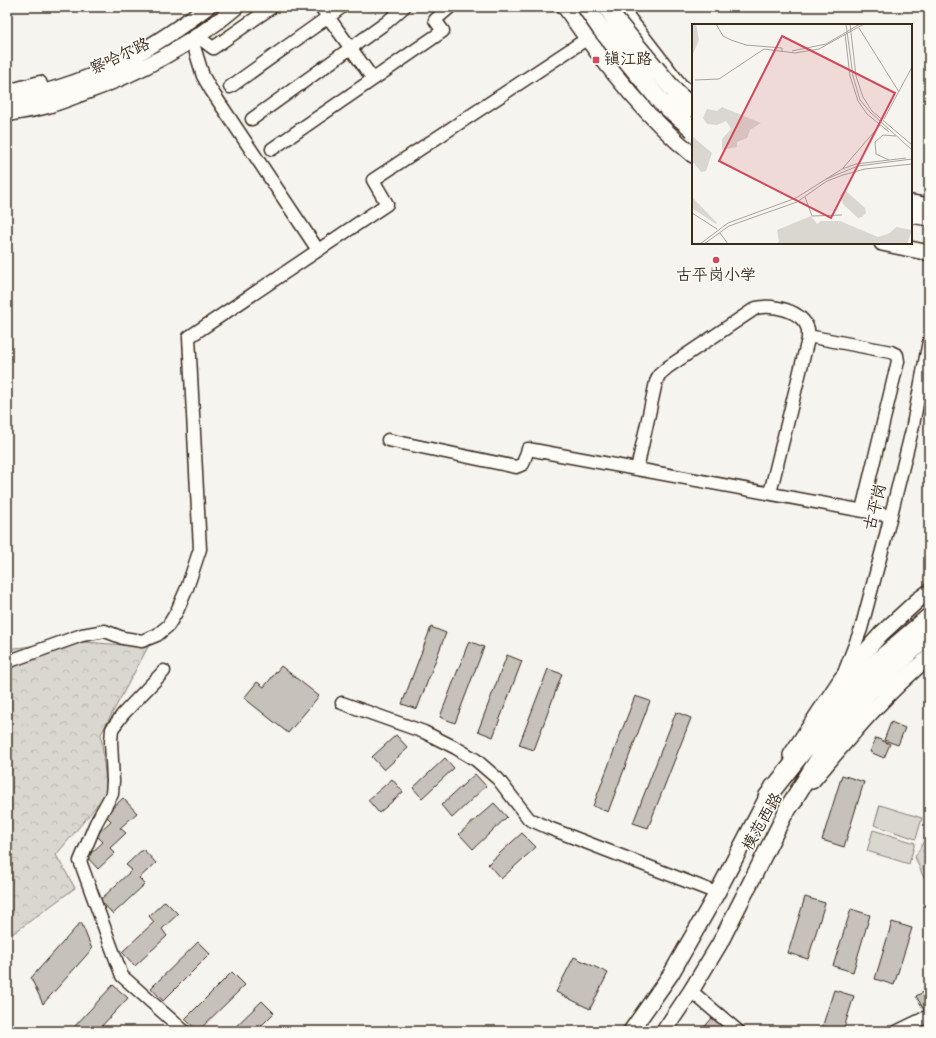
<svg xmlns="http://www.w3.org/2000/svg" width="936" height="1038" viewBox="0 0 936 1038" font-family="'Indie Flower','LXGW WenKai TC',sans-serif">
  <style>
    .park { fill: url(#park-crowns); stroke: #8a8077 }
    .garden { fill: #dad6d0; stroke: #8a8077 }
    .building { fill: #c7c1bb; stroke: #3b2a1e }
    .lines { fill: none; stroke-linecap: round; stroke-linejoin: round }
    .minor-casing { stroke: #3b2a1e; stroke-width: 15 }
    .major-casing { stroke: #3b2a1e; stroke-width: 18 }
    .highway-casing { stroke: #3b2a1e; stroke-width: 20 }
    .minor { stroke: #fdfcf7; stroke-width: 12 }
    .major { stroke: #fdfcf7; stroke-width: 15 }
    .highway { stroke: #fdfcf7; stroke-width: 17 }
    .highway-bridge-casing { stroke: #3b2a1e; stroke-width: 20; stroke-linecap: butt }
    .highway-bridge { stroke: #fdfcf7; stroke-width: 17 }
    .poi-dot { fill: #d1495b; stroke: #fdfcf7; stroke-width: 1.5 }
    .labels { text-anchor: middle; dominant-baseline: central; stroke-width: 3; stroke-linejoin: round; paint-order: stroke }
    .street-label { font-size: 16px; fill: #3b2a1e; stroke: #fdfcf7 }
    .poi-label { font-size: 16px; fill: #3b2a1e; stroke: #fdfcf7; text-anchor: start }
    .inset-road { fill: none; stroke: #aba39b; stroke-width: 1 }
    .view { fill: #d1495b; fill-opacity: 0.15; stroke: #d1495b; stroke-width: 2 }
    .inset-edge { fill: none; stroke: #3b2a1e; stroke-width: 2 }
  </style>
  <defs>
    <pattern id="park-crowns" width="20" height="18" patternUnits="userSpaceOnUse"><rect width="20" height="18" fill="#dad6d0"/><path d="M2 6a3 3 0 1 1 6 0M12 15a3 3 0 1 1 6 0" fill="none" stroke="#bcb8b2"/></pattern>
  </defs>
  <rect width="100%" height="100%" fill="#f5f4ee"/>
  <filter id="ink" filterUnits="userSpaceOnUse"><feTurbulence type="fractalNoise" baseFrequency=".025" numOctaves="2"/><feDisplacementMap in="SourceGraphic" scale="8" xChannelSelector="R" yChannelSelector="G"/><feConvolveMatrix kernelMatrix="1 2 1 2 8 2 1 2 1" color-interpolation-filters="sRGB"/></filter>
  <g filter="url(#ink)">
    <path class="park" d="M73,641L148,647L101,734L107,793L56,855L75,888L7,938V649Z
      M929,832V881L923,876L915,857Z"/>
    <path class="garden" d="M880,805L922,818L916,839L874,825Z
      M873,830L915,843L909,864L867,851Z"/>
    <path class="building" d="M431,627L446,633L417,709L402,704Z
      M469,641L484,647L455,723L440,717Z
      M507,655L522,661L493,737L478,731Z
      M281,666L319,696L288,733L244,698L257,682L264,687Z
      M548,669L562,674L534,750L519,745Z
      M635,696L650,701L608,812L593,806Z
      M676,712L691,718L648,828L633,823Z
      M891,722L905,728L898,745L884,740Z
      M396,735L408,748L384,770L372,757Z
      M876,738L890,744L884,758L870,752Z
      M445,758L454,768L422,798L413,788Z
      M475,774L486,786L452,818L441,805Z
      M842,775L864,782L844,847L822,840Z
      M392,779L403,792L379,813L368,800Z
      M123,798L137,813L120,828L126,833L110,848L115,853L98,869L87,857L103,842L96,835L111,821L105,815Z
      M494,803L507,817L473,849L459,834Z
      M522,833L536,847L501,879L488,864Z
      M143,849L156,863L139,878L145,884L113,914L100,900L132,870L126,865Z
      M805,897L825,903L808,959L788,953Z
      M165,901L178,914L162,929L167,936L135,966L122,952L154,922L149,916Z
      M851,909L870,915L853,972L833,966Z
      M81,922L92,949L43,1004L31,978Z
      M892,922L912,928L894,985L875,979Z
      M198,942L210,954L163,1001L151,988Z
      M574,957L608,973L590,1009L556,992Z
      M232,972L245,985L198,1031L185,1019Z
      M113,985L128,998L97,1031H80L75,1026Z
      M929,989V1008L924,1010L916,996Z
      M834,990L854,996L843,1031H821Z
      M262,1001L274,1013L256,1031H231Z
      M713,1017L726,1028L724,1031H701Z"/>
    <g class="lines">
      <g class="minor-casing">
        <path id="minor" d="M321,7L373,79
          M197,36L213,48L272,7
          M192,40L203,76L211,90L318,250
          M230,87L342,7
          M7,91L40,82L47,100
          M252,119L387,22L404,7
          M272,149L443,31L435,20L450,7
          M808,336L891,352L897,355L898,361L862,510
          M388,440L516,467L523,464L528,449L891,516
          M637,469L656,382L659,375L668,367L756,308C772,304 802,310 808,329C808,332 808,336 808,339L770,493
          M7,662L82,635L105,631L123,638L142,641L157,635L168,626L177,611L187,588L200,549L189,337L387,204L373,180L594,34
          M164,671L123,714L112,729L111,741L113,781L112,794L96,823L80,861L122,976L184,1031
          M844,673L861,629L884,543L912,430L929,341
          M342,703L424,732L456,748L476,760L498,779L529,819L549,828L717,893
          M691,991L738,1031
          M898,1031L929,1016"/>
      </g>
      <g class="major-casing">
        <path id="major" d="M565,7C601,60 644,115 693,155
          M619,7L680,86L693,96
          M7,102C43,93 80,83 114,66C147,50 178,29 207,7
          M7,114C21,111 35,109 49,105C59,102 70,98 80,94C137,74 190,46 236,7
          M911,203L929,206
          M882,243L929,253
          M791,755L842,678L881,634L918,600L929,592
          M812,781C849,737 885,693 929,657
          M631,1031L671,974L717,893L773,786
          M664,1031L691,991L720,943L787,810L795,801"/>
      </g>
      <g class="highway-casing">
        <path id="highway" d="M911,214L929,217
          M767,797L812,740L853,687L880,659L929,617
          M787,810L830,741L868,693L911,651L929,636"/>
      </g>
      <use href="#minor" class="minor"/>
      <use href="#major" class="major"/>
      <use href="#highway" class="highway"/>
      <g class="highway-bridge-casing">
        <path id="highway-bridge" d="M586,7L601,29L661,102L693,129
          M607,7L616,21L676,93L693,108"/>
      </g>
      <use href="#highway-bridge" class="highway-bridge"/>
    </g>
  </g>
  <g class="poi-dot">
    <rect x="592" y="56" width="8" height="8" rx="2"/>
    <circle cx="716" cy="260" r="4"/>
  </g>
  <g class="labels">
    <g class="street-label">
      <text transform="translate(120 57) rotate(-25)">察哈尔路</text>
      <text transform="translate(876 507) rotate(-76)">古平岗</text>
      <text transform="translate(763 822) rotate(-60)">模范西路</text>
    </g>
    <g class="poi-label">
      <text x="604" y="60">镇江路</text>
      <text x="716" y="276" text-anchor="middle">古平岗小学</text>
    </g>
  </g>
  <g transform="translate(692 24)">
    <rect width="220" height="220" fill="#f5f4ee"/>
    <path d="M0,0H4L7,16L0,32ZM30,83L69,99L58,106L55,114L45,118V123L30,126V115L39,105L34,97L25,101L15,100L11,94L15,85L25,87ZM0,112L20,129L14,147L9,148L0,137ZM154,167L173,184L174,189L170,193L166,194L151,180L148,171ZM0,173L25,199L24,200L0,184ZM119,192L125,200L129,197H148L186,213L198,209L204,203L220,206L215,220H85L87,217L85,206Z" fill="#dad6d0"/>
    <path d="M157,171L170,183L164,189L151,177Z" fill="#dad6d0"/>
    <path class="inset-road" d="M24,0L31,12L39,16L54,21L90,24V28M154,0L161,52L168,76L178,88L220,126M158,0L164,52L171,73L180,87L220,121M167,4L207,68M153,10L158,52L166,77L175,90L197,108M100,27L134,20L168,0M3,56L27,55L72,25L103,29L127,25L172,0M192,95L220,43M197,136L184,130L183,118L191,111L204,112M151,144L188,101M134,155L166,142L220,135M113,173L120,192L150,191M0,189L25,205M28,209L36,220M8,220L36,199L104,174L150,145L164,140L214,134M12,220L37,202L105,178L135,157L151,151L173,145L220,140"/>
    <path class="view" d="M90,12L203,69L139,194L27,137Z"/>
    <rect width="220" height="220" class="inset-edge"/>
  </g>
  <rect width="936" height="1038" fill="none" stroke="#fdfcf7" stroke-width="24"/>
  <rect x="12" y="12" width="912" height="1014" fill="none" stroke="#3b2a1e" stroke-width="1.5" filter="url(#ink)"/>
</svg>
